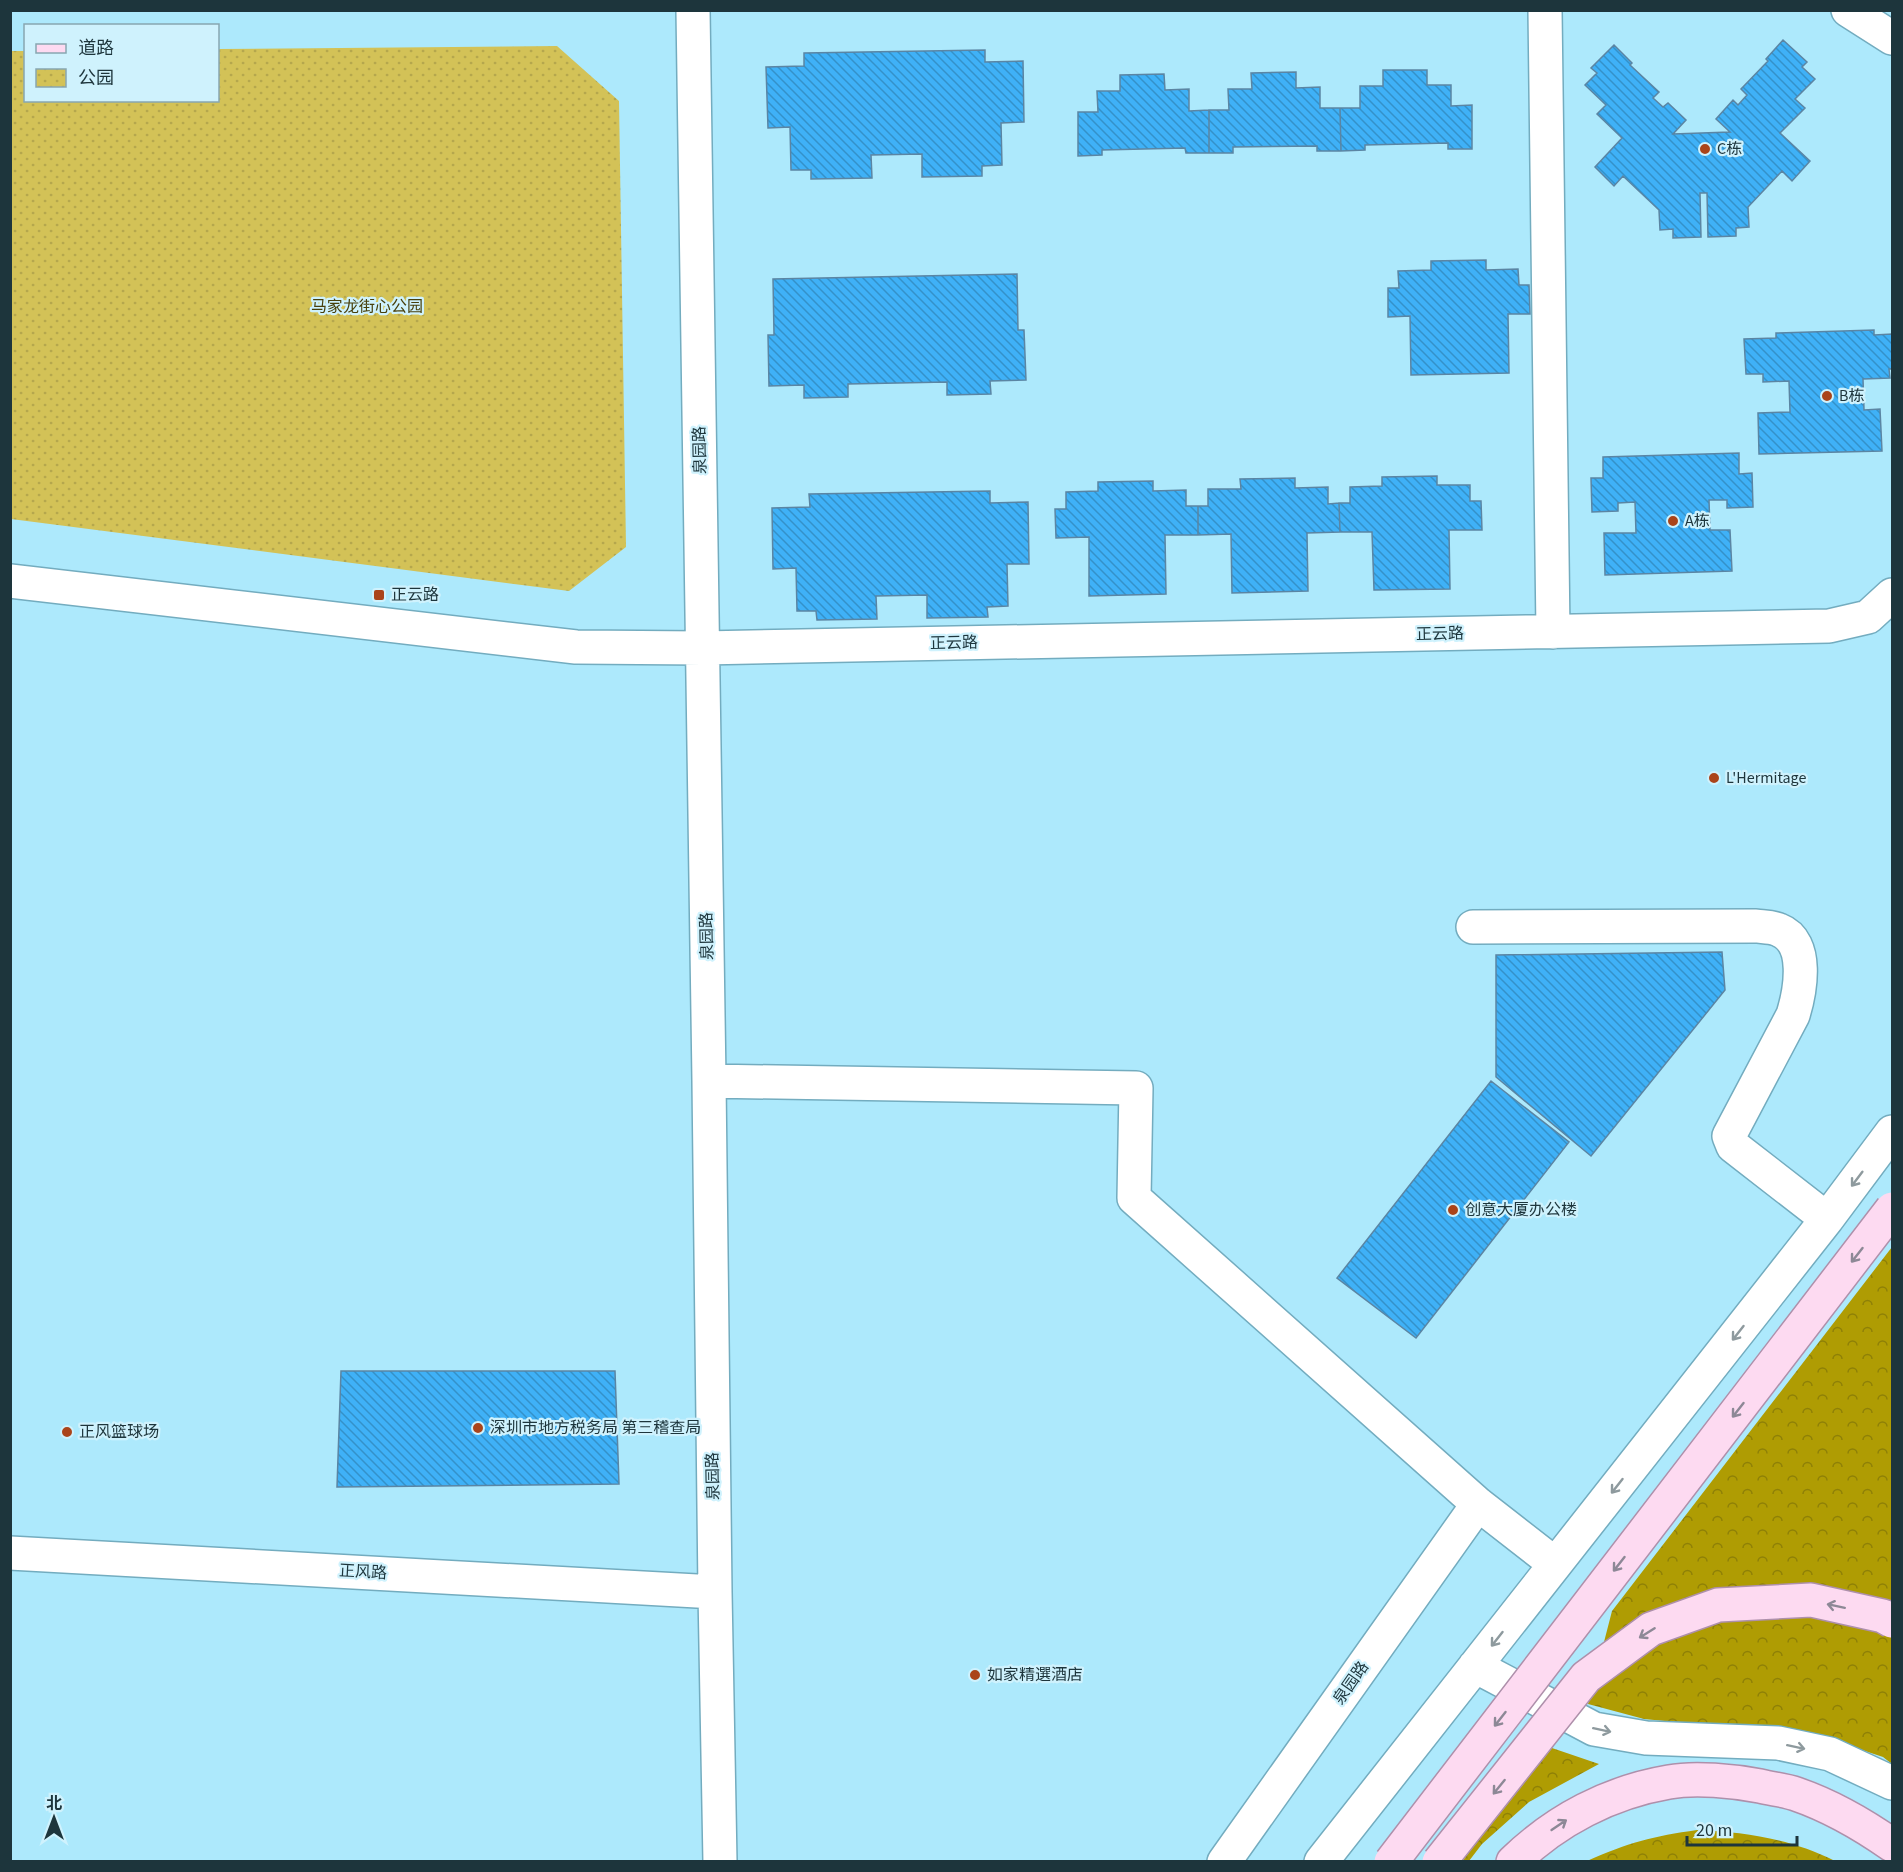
<svg xmlns="http://www.w3.org/2000/svg" width="1903" height="1872" viewBox="0 0 1903 1872" font-family="'Source Sans 3','Noto Sans SC',sans-serif">
  <style>
    .forest { fill: url(#forest-crowns) }
    .park { fill: url(#park-dots) }
    .building { fill: url(#building-back-hatch); stroke: #5b85a3; stroke-width: 1.5 }
    .lines { fill: none; stroke-linecap: round; stroke-linejoin: round }
    .minor-casing { stroke: #73acbf; stroke-width: 36 }
    .major-casing { stroke: #ae90ab; stroke-width: 36 }
    .minor { stroke: #fff; stroke-width: 33 }
    .major { stroke: #fddaf1; stroke-width: 33 }
    .major-bridge-casing { stroke: #ae90ab; stroke-width: 36; stroke-linecap: butt }
    .major-bridge { stroke: #fddaf1; stroke-width: 33 }
    .oneway { stroke: #8e9a9e }
    .oneway2 { stroke: #8d8896 }
    .poi-dot { fill: #aa441a; stroke: #cff2fd; stroke-width: 2 }
    .labels { text-anchor: middle; dominant-baseline: central; stroke-width: 4.5; stroke-linejoin: round; paint-order: stroke }
    .poi-label { font-size: 16px; fill: #1d353c; stroke: #cff2fd; text-anchor: start }
    .park-label { font-size: 16px; fill: #473f0b; stroke: #cff2fd }
    .street-label { font-size: 16px; fill: #1d353c; stroke: #cff2fd }
  </style>
  <defs>
    <pattern id="forest-crowns" width="20" height="18" patternUnits="userSpaceOnUse" patternTransform="scale(1.5)"><rect width="20" height="18" fill="#af9c03"/><path d="M2 6a3 3 0 1 1 6 0M12 15a3 3 0 1 1 6 0" fill="none" stroke="#8e8006"/></pattern>
    <pattern id="park-dots" width="8" height="8" patternUnits="userSpaceOnUse" patternTransform="scale(1.5)"><rect width="8" height="8" fill="#d3c257"/><path d="M2 2h.1M6 6h.1" fill="none" stroke="#b5a74d" stroke-width="1.8" stroke-linecap="round"/></pattern>
    <pattern id="building-back-hatch" width="6" height="6" patternUnits="userSpaceOnUse" patternTransform="scale(1.5)"><rect width="6" height="6" fill="#3fb1f7"/><path d="M-1 5l2 2M0 0l6 6M5-1l2 2" fill="none" stroke="#3491c9"/></pattern>
  </defs>
  <rect width="100%" height="100%" fill="#ade9fc"/>
  <path class="forest" d="M1892,1247V1764L1883,1757L1820,1736L1644,1719L1588,1704L1612,1611Z
    M1552,1748L1599,1764L1529,1802L1482,1844L1469,1861H1462Z
    M1697,1830C1746,1832 1791,1839 1835,1861H1587C1627,1843 1654,1836 1697,1830Z"/>
  <path class="park" d="M557,46L619,101L626,547L569,591L11,519V51H25L26,100H218V49Z"/>
  <path class="building" d="M1783,40L1807,62L1802,67L1815,79L1795,99L1805,108L1780,133L1810,161L1792,181L1782,171L1748,207L1749,227L1736,228V236L1708,237L1707,193H1700L1701,237L1673,238V229L1660,230L1659,210L1623,176L1614,186L1595,167L1622,138L1597,114L1606,105L1585,85L1597,73L1591,68L1614,45L1632,63L1630,65L1659,92L1653,98L1663,107L1668,103L1686,120L1673,134L1730,132L1716,119L1733,100L1738,105L1747,95L1741,89L1768,61L1766,59Z
    M985,50V62L1023,61L1024,122L1001,123L1002,165L982,166V176L922,177V154L871,155L872,178L811,179V170H791L790,127L768,128L766,67L804,66V53Z
    M1383,70H1427V85H1451V106L1472,105V149H1448V143L1365,145V150L1341,151L1340,108H1360V86H1383Z
    M1296,72V88L1320,87V108H1340L1341,151H1317V146L1233,147V153H1209V110H1229L1228,89H1252L1251,73Z
    M1164,74L1165,90L1189,89V111L1209,110V153H1186L1185,148L1102,150V155L1078,156V112H1098L1097,91H1120V75Z
    M1486,260V270L1518,269L1519,285H1529L1530,314H1508L1509,373L1411,375L1410,316L1388,317V288H1399L1398,271L1431,270V261Z
    M1017,274L1018,330H1024L1026,380L990,381L991,394L947,395V382L848,384V397L804,398V385L769,386L768,335H774L773,279Z
    M1874,330V335L1892,334V369H1889L1890,378L1863,379L1864,410L1880,409L1882,451L1759,454L1758,413L1790,412L1789,381L1763,382V374H1746L1744,339L1776,338V333Z
    M1739,453V474L1752,473L1753,507L1727,508V500H1709L1710,530H1730L1732,571L1605,575L1604,533H1636L1635,502L1618,503V511L1592,512L1591,478H1603V457Z
    M1437,476V485H1470V501H1481L1482,530H1449L1450,589L1374,590L1372,532H1340L1339,503H1350V487L1382,486V477Z
    M1295,478V488L1328,487V504L1339,503L1340,532L1307,533L1308,591L1232,593L1231,534L1198,535V506H1208V489H1241L1240,479Z
    M1153,481V491L1186,490V506H1198V535H1165L1166,594L1089,596V537L1056,538L1055,509H1066V492L1098,491V482Z
    M990,491V503L1028,502L1029,564H1007L1008,606L987,607L988,617L927,618V595L876,596L877,619L817,620L816,611H797L796,568L773,569L772,508L810,507L809,494Z
    M1722,952L1725,990L1591,1156L1496,1077V955Z
    M1491,1081L1569,1142L1416,1338L1337,1278Z
    M341,1371H615L619,1484L337,1487Z"/>
  <g class="lines">
    <g class="minor-casing">
      <path id="minor" d="M693,10L709,1081L715,1592L720,1862
        M1545,10L1553,632
        M1848,10L1892,38
        M10,581L576,647L703,648L1829,626L1868,617L1892,595
        M1473,927L1756,926C1763,927 1773,927 1779,930C1810,942 1800,992 1793,1015L1729,1136L1733,1146L1827,1219
        M709,1081L1136,1088L1134,1198L1478,1504L1555,1564
        M10,1553L715,1592
        M1475,1666L1594,1729L1646,1738L1778,1743L1830,1754L1892,1783
        M1224,1862L1478,1504
        M1321,1862L1827,1219L1892,1132"/>
    </g>
    <g class="major-casing">
      <path id="major" d="M1513,1862C1556,1820 1610,1792 1669,1782C1695,1777 1734,1781 1760,1786C1772,1789 1785,1790 1796,1794C1831,1806 1862,1824 1892,1845"/>
    </g>
    <use href="#minor" class="minor"/>
    <use href="#major" class="major"/>
    <g class="major-bridge-casing">
      <path id="major-bridge" d="M1391,1862L1892,1209
        M1439,1862L1586,1677L1651,1629L1718,1605L1811,1600L1883,1616L1892,1621"/>
    </g>
    <use href="#major-bridge" class="major-bridge"/>
  </g>
  <defs><path id="oneway-shaft" d="M-6 0H5M1.5-3L5.5 0L1.5 3" fill="none" stroke-width="1.6" stroke-linecap="round" stroke-linejoin="round" transform="scale(1.5)"/></defs>
  <g class="oneway">
    <use href="#oneway-shaft" transform="translate(1857 1179) rotate(127)"/>
    <use href="#oneway-shaft" transform="translate(1738 1333) rotate(128)"/>
    <use href="#oneway-shaft" transform="translate(1617 1486) rotate(128)"/>
    <use href="#oneway-shaft" transform="translate(1497 1639) rotate(128)"/>
    <use href="#oneway-shaft" transform="translate(1602 1730) rotate(12)"/>
    <use href="#oneway-shaft" transform="translate(1796 1747) rotate(12)"/>
  </g>
  <g class="oneway2">
    <use href="#oneway-shaft" transform="translate(1857 1255) rotate(128)"/>
    <use href="#oneway-shaft" transform="translate(1738 1410) rotate(128)"/>
    <use href="#oneway-shaft" transform="translate(1619 1564) rotate(128)"/>
    <use href="#oneway-shaft" transform="translate(1836 1606) rotate(-168)"/>
    <use href="#oneway-shaft" transform="translate(1647 1633) rotate(148)"/>
    <use href="#oneway-shaft" transform="translate(1500 1719) rotate(128)"/>
    <use href="#oneway-shaft" transform="translate(1499 1787) rotate(129)"/>
    <use href="#oneway-shaft" transform="translate(1559 1825) rotate(-34)"/>
  </g>
  <g class="poi-dot">
    <circle cx="1705" cy="149" r="6"/>
    <circle cx="1827" cy="396" r="6"/>
    <circle cx="1673" cy="521" r="6"/>
    <rect x="373" y="589" width="12" height="12" rx="3"/>
    <circle cx="1714" cy="778" r="6"/>
    <circle cx="1453" cy="1210" r="6"/>
    <circle cx="478" cy="1428" r="6"/>
    <circle cx="67" cy="1432" r="6"/>
    <circle cx="975" cy="1675" r="6"/>
  </g>
  <g class="labels">
    <g class="poi-label">
      <text x="1717" y="149">C栋</text>
      <text x="1839" y="396">B栋</text>
      <text x="1685" y="521">A栋</text>
      <text x="391" y="595">正云路</text>
      <text x="1726" y="778">L'Hermitage</text>
      <text x="1465" y="1210">创意大厦办公楼</text>
      <text x="490" y="1428">深圳市地方税务局 第三稽查局</text>
      <text x="79" y="1432">正风篮球场</text>
      <text x="987" y="1675">如家精選酒店</text>
    </g>
    <g class="park-label">
      <text x="367" y="307">马家龙街心公园</text>
    </g>
    <g class="street-label">
      <text transform="translate(700 450) rotate(-91)">泉园路</text>
      <text transform="translate(1440 634) rotate(-1)">正云路</text>
      <text transform="translate(954 643) rotate(-1)">正云路</text>
      <text transform="translate(707 936) rotate(-91)">泉园路</text>
      <text transform="translate(713 1476) rotate(-91)">泉园路</text>
      <text transform="translate(363 1572) rotate(3)">正风路</text>
      <text transform="translate(1351 1683) rotate(-55)">泉园路</text>
    </g>
  </g>
  <rect width="1903" height="1872" fill="none" stroke="#1d353c" stroke-width="24"/>
  <rect x="24" y="24" width="195" height="78" fill="#cff2fd" stroke="#88a6b0" stroke-width="1.5"/>
  <rect x="36" y="44" width="30" height="9" fill="#fddaf1" stroke="#88a6b0" stroke-width="1.5"/>
  <text x="78" y="54" font-size="18" fill="#1d353c">道路</text>
  <rect x="36" y="69" width="30" height="18" fill="url(#park-dots)" stroke="#88a6b0" stroke-width="1.5"/>
  <text x="78" y="84" font-size="18" fill="#1d353c">公园</text>
  <g transform="translate(54 1818)" stroke="#cff2fd" stroke-width="4.5" paint-order="stroke">
  <path d="M0-4.5L10 22L0 15L-10 22Z" fill="#1d353c"/>
  <text y="-9" font-size="16" font-weight="bold" text-anchor="middle" fill="#1d353c">北</text>
  </g>
  <path d="M1687 1836v9h110v-9" fill="none" stroke="#1d353c" stroke-width="3"/>
  <text x="1696" y="1836" font-size="18" fill="#1d353c" stroke="#cff2fd" stroke-width="4.5" paint-order="stroke">20 m</text>
</svg>
